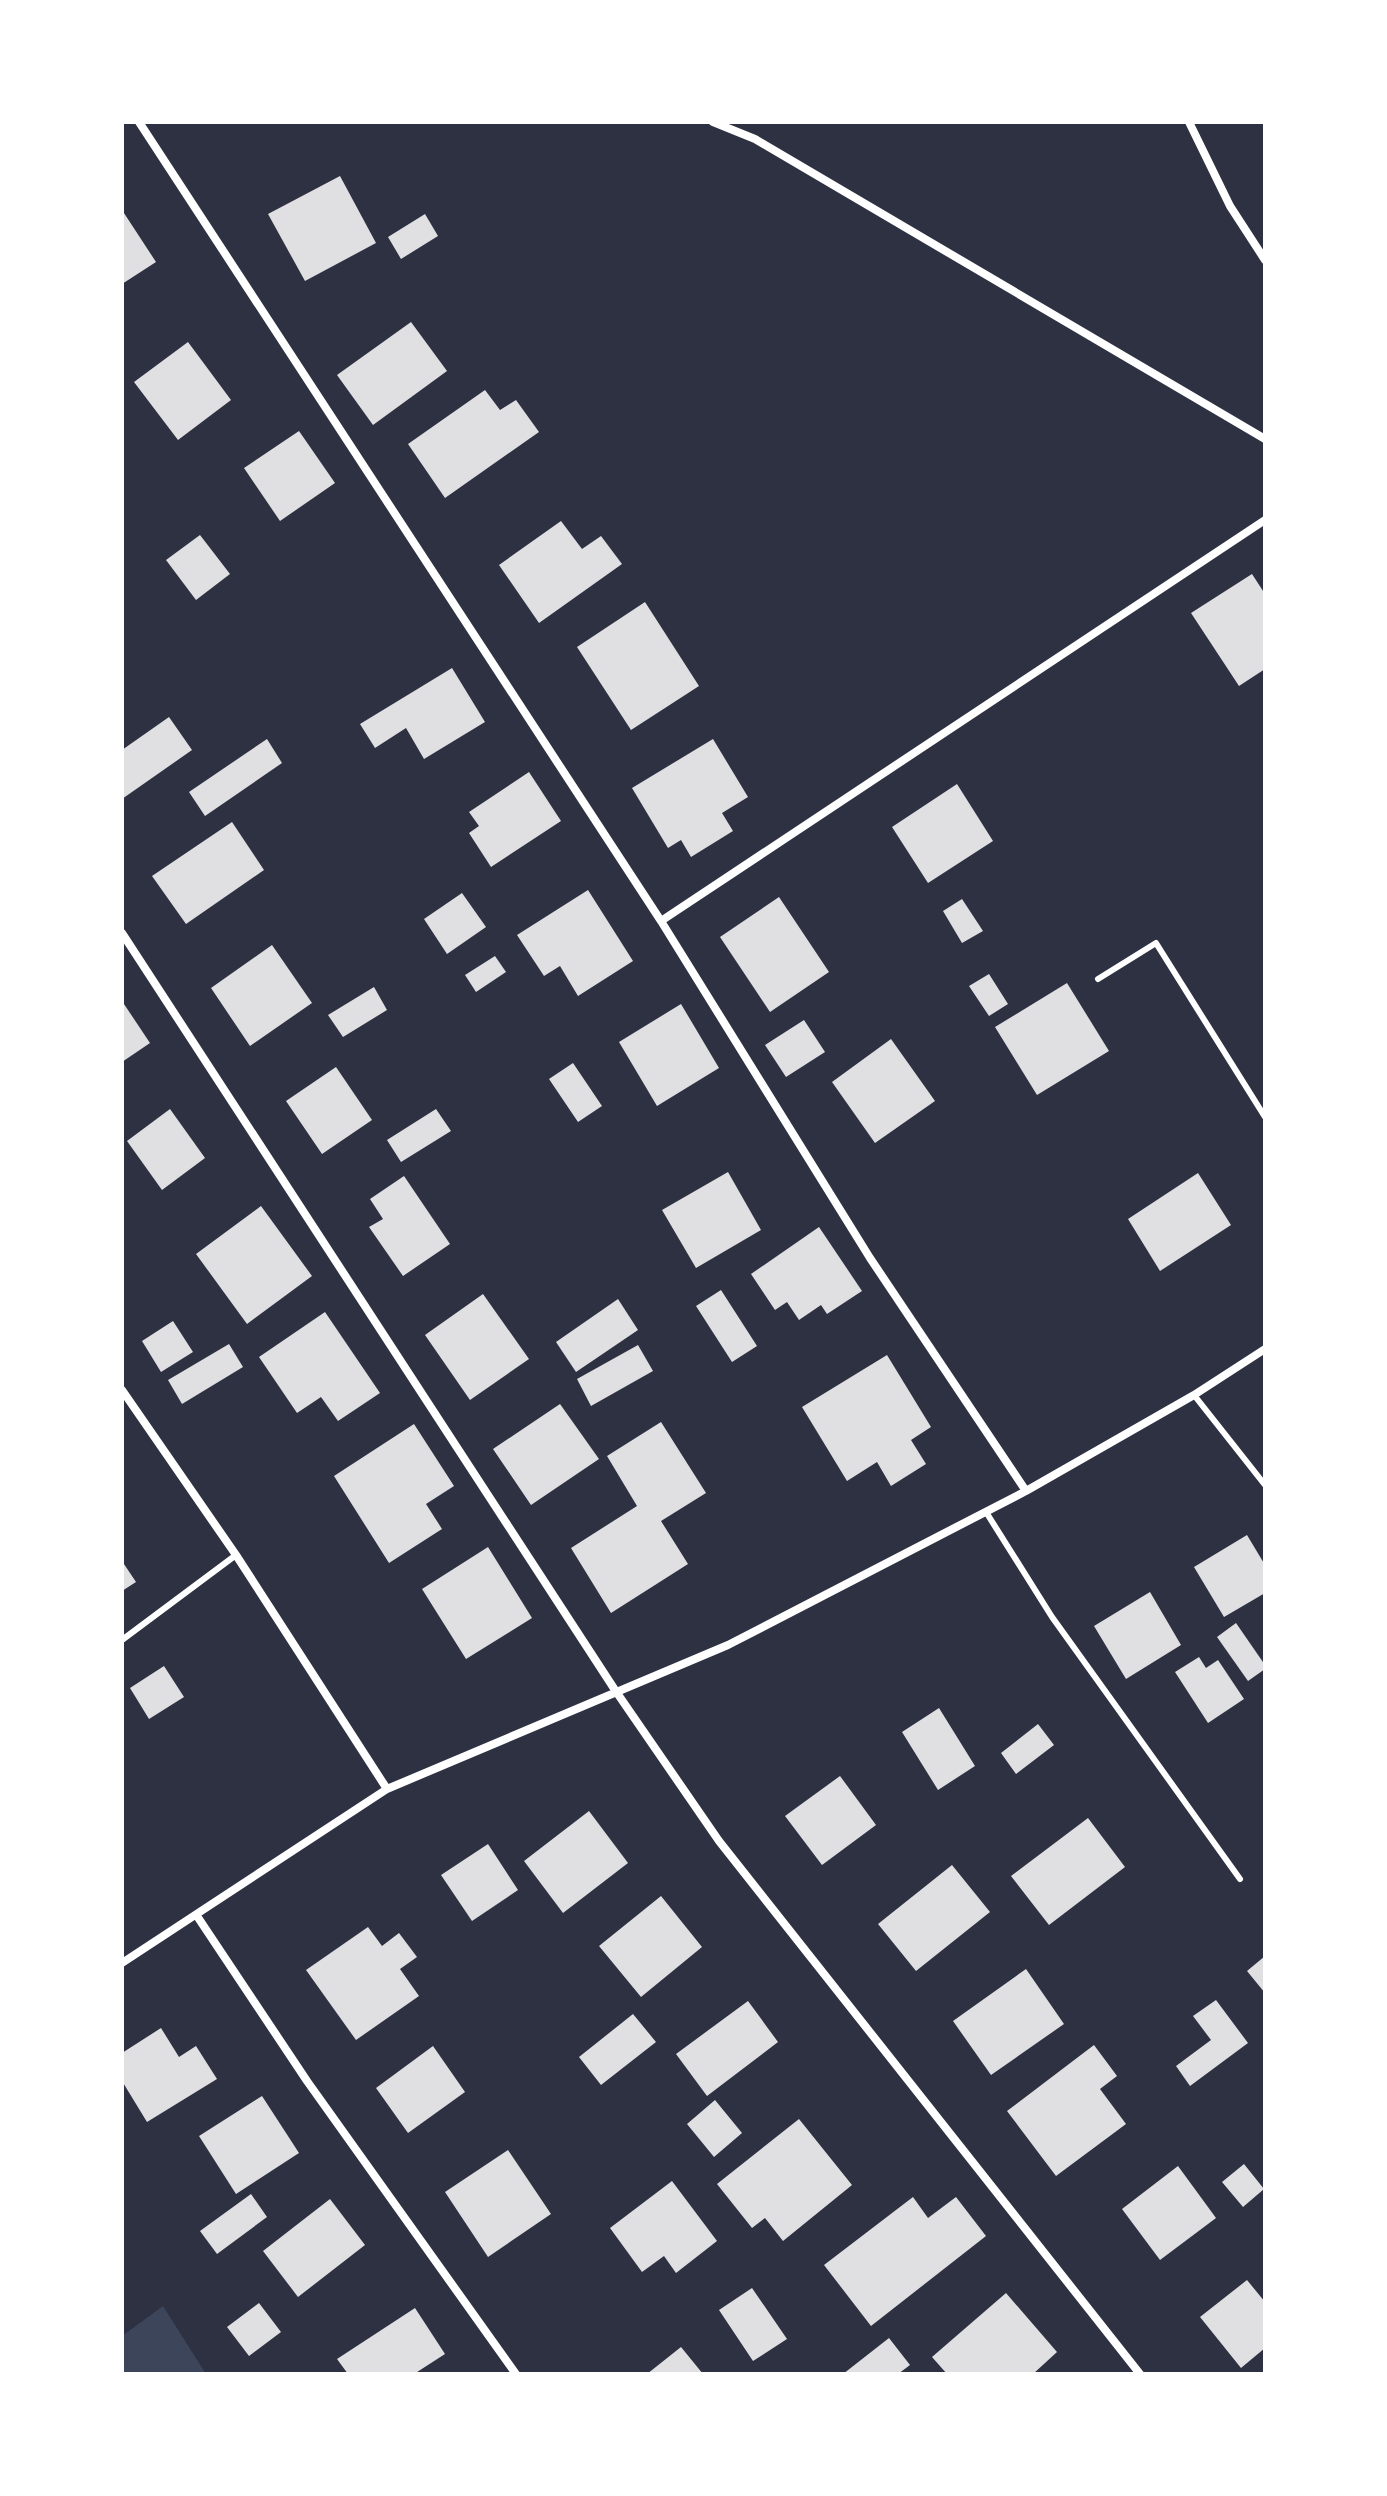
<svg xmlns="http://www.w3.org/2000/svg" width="1387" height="2496" viewBox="0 0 1387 2496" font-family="Arial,sans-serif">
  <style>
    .green { fill: #3c4559 }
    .building { fill: #e0e0e3 }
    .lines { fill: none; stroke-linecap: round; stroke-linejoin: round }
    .service { stroke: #fff; stroke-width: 6 }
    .minor { stroke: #fff; stroke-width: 8 }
  </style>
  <rect width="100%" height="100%" fill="#2d3142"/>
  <path class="green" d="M163,2306L206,2374H122V2336Z"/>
  <path class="building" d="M340,176L376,243L305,281L268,214Z
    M122,210L156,262L122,284Z
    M425,214L438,236L401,259L388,237Z
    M411,322L447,371L373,425L337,375Z
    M188,342L231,400L178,440L134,382Z
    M485,390L500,410L516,400L539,432L445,498L408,444Z
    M299,431L335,483L280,521L244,468Z
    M561,521L582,549L601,536L622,564L539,623L499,565Z
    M200,535L230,574L196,600L166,560Z
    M1252,574L1265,594V669L1239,686L1191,613Z
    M645,602L699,686L631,730L577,647Z
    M452,668L485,722L424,759L406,728L375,748L360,724Z
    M169,717L192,750L122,799V750Z
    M267,739L282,763L205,816L189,792Z
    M713,739L748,797L722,813L733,831L691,857L681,840L668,848L632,788Z
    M529,772L561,821L491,867L469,833L479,826L469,812Z
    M957,784L993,841L928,883L892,827Z
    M232,822L264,870L186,924L152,876Z
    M588,890L633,961L578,996L560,966L544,976L517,935Z
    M462,893L486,927L447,954L424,919Z
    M779,897L829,972L770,1012L720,937Z
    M962,899L983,931L962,943L943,911Z
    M272,945L312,1003L250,1046L211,988Z
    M495,956L506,972L476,992L465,975Z
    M989,974L1008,1004L989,1016L969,986Z
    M1067,983L1109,1051L1037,1095L995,1027Z
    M374,987L387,1010L343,1037L328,1015Z
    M122,1001L150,1043L122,1062Z
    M681,1004L719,1068L657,1106L619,1042Z
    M804,1020L825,1052L786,1077L765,1045Z
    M891,1039L935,1101L875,1143L832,1082Z
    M573,1063L602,1106L578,1122L549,1079Z
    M336,1067L372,1120L322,1154L286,1101Z
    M170,1109L205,1158L162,1190L127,1141Z
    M436,1109L451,1131L401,1162L387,1140Z
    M728,1172L761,1230L696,1268L662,1210Z
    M1198,1173L1231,1225L1160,1271L1128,1219Z
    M404,1176L450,1244L403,1276L369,1227L383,1219L370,1199Z
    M261,1206L312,1276L247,1324L196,1254Z
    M819,1227L862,1291L827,1314L821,1305L799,1320L787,1302L775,1310L751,1274Z
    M721,1290L757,1346L732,1362L696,1306Z
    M483,1294L529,1359L470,1400L425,1335Z
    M618,1299L638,1330L576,1372L556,1342Z
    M325,1312L380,1393L338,1421L321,1397L297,1413L259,1357Z
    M173,1321L193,1352L161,1372L142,1341Z
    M229,1344L243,1367L182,1404L168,1380Z
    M638,1345L653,1371L591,1406L577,1379Z
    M887,1355L931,1427L911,1440L926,1464L891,1486L877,1462L847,1481L802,1407Z
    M560,1404L599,1459L531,1505L493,1449Z
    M661,1422L706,1493L661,1521L688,1564L611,1613L571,1548L637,1506L607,1456Z
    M414,1424L454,1486L426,1504L442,1529L389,1563L334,1476Z
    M1247,1535L1265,1565V1593L1224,1617L1194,1567Z
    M488,1547L532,1618L466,1659L422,1589Z
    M122,1561L136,1582L122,1591Z
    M1150,1592L1181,1645L1126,1679L1094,1626Z
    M1236,1623L1265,1665V1669L1248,1681L1217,1637Z
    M1199,1657L1206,1668L1218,1660L1244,1699L1208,1723L1175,1672Z
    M164,1666L184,1697L149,1719L130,1688Z
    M939,1708L975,1766L938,1790L902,1732Z
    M1038,1724L1054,1745L1016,1774L1001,1753Z
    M840,1776L876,1825L822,1865L785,1816Z
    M589,1811L628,1863L563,1913L524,1861Z
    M1088,1818L1125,1867L1049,1925L1011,1876Z
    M488,1844L518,1890L472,1921L441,1875Z
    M952,1865L990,1912L916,1971L878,1924Z
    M661,1896L702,1947L641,1997L599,1946Z
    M368,1927L382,1946L399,1933L417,1957L400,1969L419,1996L356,2040L306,1970Z
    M1265,1956V1993L1247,1971Z
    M1026,1969L1064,2024L991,2075L953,2021Z
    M1216,2000L1248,2043L1190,2086L1176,2066L1211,2040L1193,2016Z
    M748,2001L778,2042L707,2096L676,2054Z
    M633,2014L656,2042L601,2085L579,2057Z
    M161,2028L179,2057L196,2046L217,2079L147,2122L122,2081V2053Z
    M1094,2045L1117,2076L1100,2089L1126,2124L1056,2176L1007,2111Z
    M433,2046L465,2092L408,2133L376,2088Z
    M262,2096L299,2153L236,2194L199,2136Z
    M715,2100L742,2133L714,2157L687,2124Z
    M799,2119L852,2185L783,2241L765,2218L752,2228L717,2184Z
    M508,2150L551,2214L488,2257L445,2192Z
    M1244,2164L1264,2189L1243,2207L1222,2182Z
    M1178,2166L1216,2218L1160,2260L1122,2209Z
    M672,2181L717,2241L676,2273L664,2256L642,2272L610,2228Z
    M251,2194L267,2217L217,2254L200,2231Z
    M913,2197L928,2218L956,2197L986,2236L871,2326L824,2265Z
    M330,2199L365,2245L298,2297L263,2251Z
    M1247,2280L1265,2302V2348L1241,2368L1200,2317Z
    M752,2288L787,2339L753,2361L719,2310Z
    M1006,2293L1057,2352L1033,2374H947L932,2357Z
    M259,2303L281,2332L249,2356L227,2327Z
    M415,2308L445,2354L414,2374H348L337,2359Z
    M889,2338L910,2365L898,2374H843Z
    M681,2347L703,2374H647Z"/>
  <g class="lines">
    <path class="service" d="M1098,979L1156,943L1265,1117
      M1194,1395L1265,1485
      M986,1512L1052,1617L1240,1879
      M122,1640L236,1555"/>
    <path class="minor" d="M139,122L661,921L870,1258L1026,1491
      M713,122L755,139L1265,439
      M1189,122L1230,206L1265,260
      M661,921L1265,520
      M122,933L615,1690L719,1841L1140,2374
      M122,1390L236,1555L387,1789
      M197,1916L307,2081L516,2374
      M122,1963L387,1789L728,1645L1026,1491L1194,1395L1265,1349"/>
  </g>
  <rect width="1387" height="2496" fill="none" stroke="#ffffff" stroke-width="248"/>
</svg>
